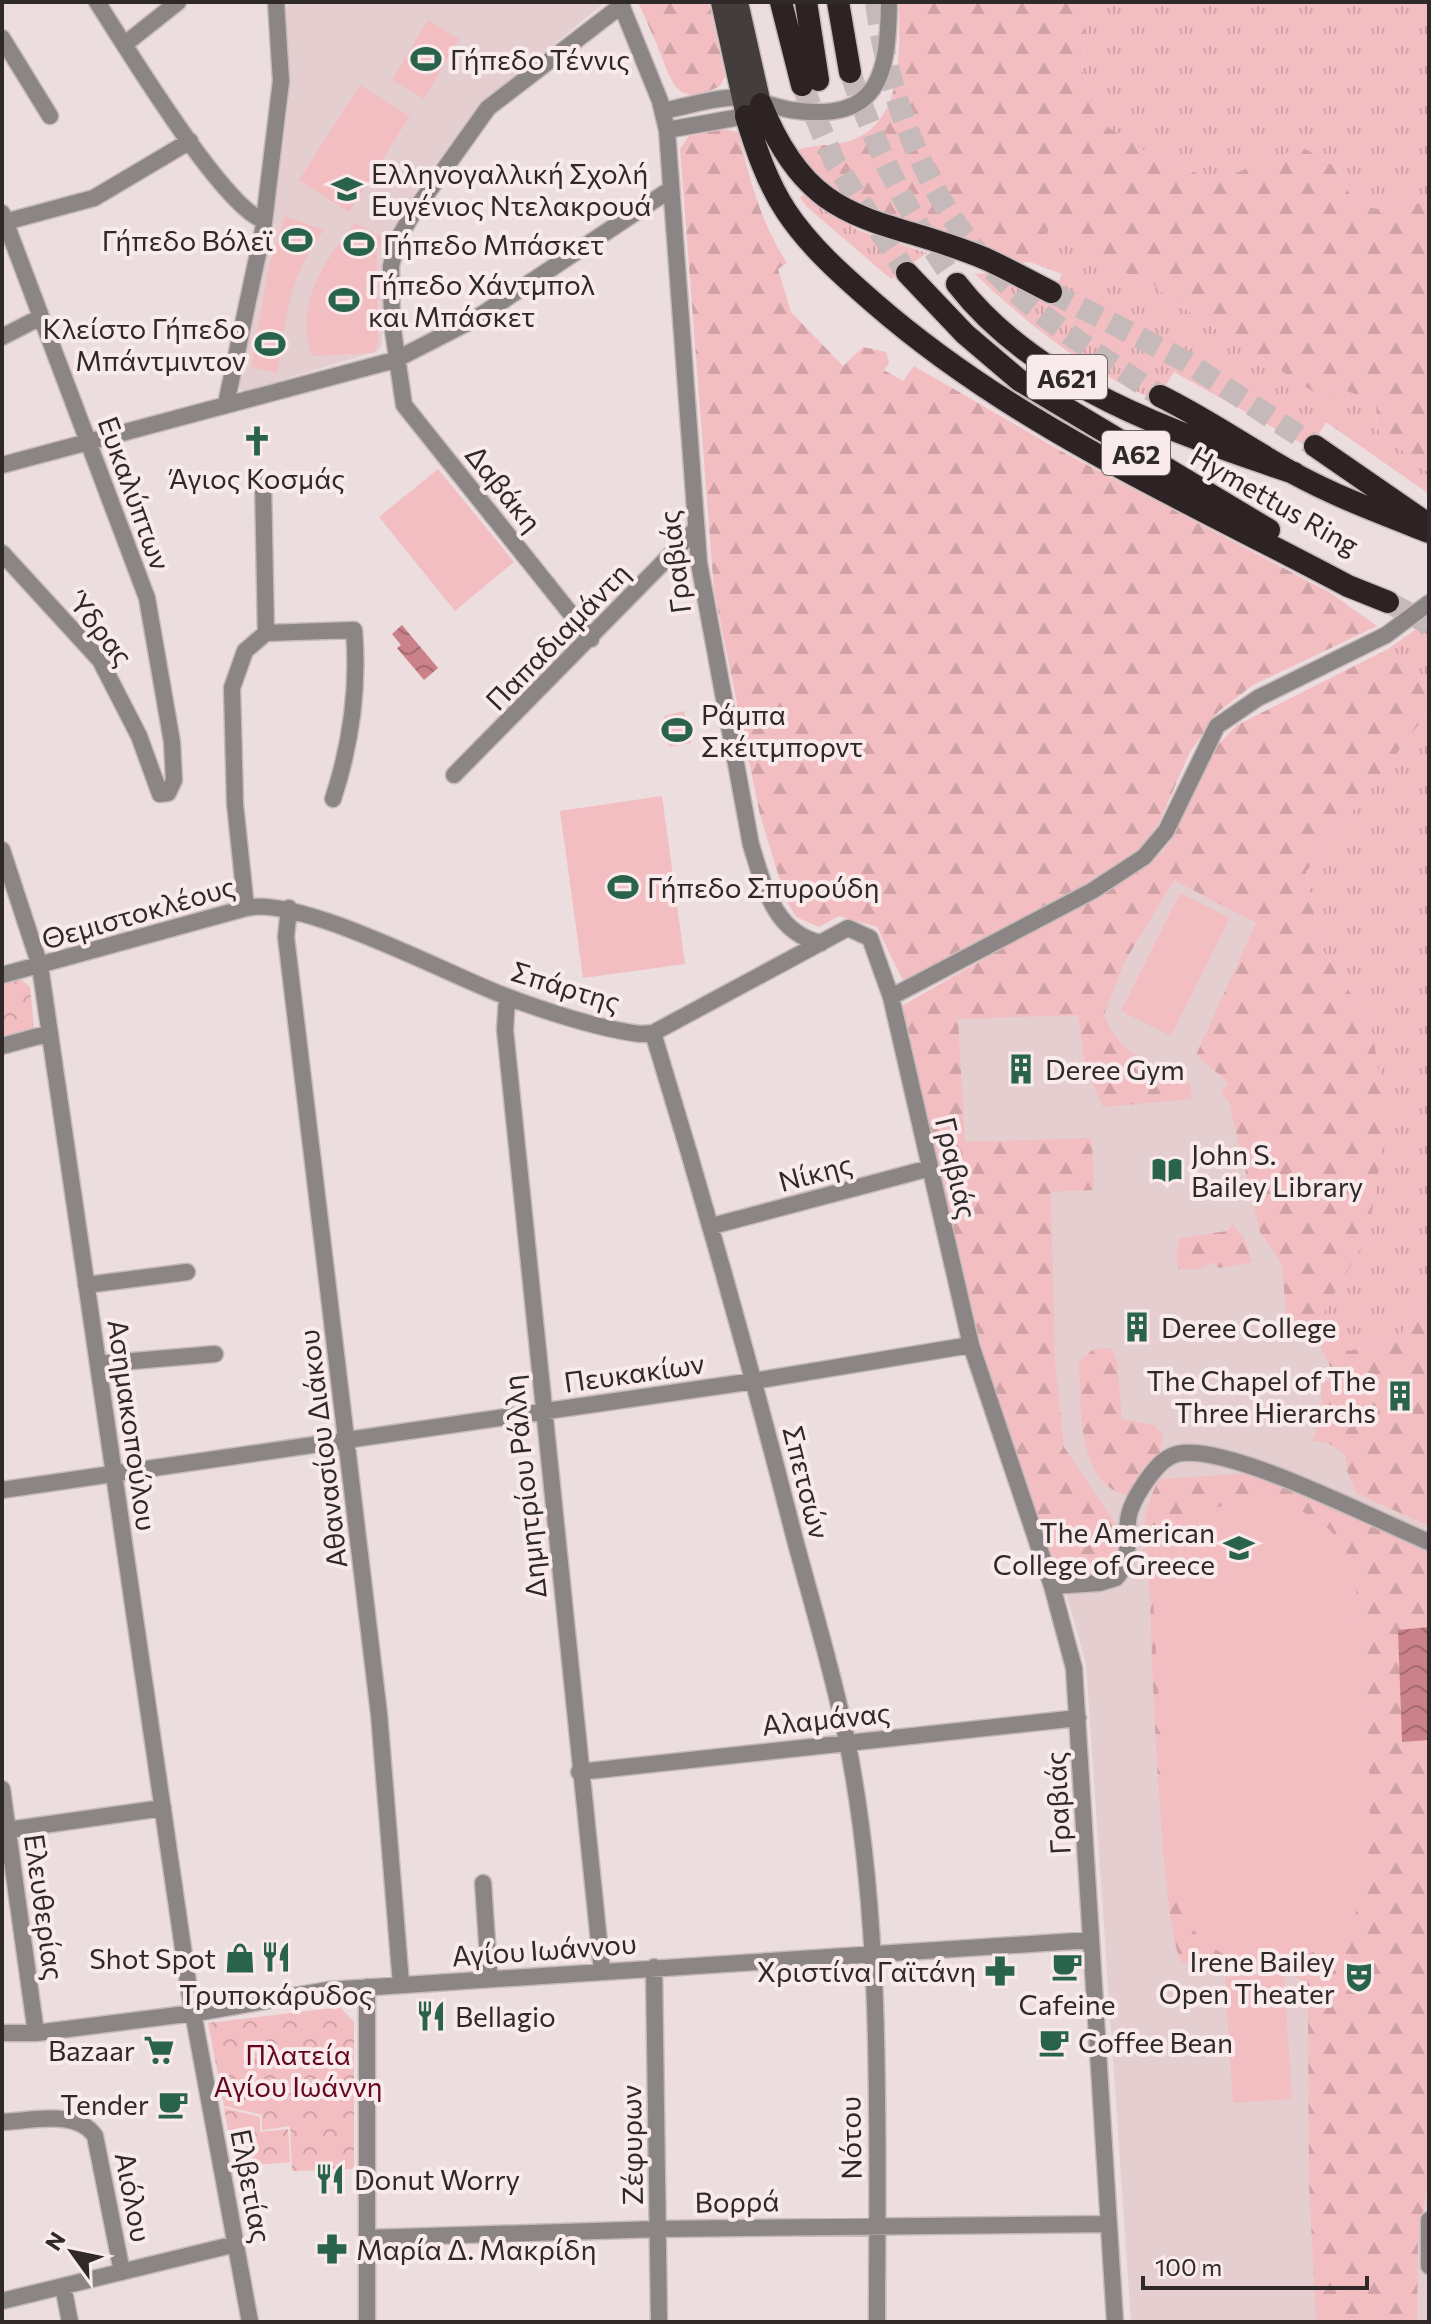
<svg xmlns="http://www.w3.org/2000/svg" width="1431" height="2324" viewBox="0 0 1431 2324" font-family="Commissioner,sans-serif">
  <style>
    .built { fill: #e5ced0 }
    .grass { fill: url(#grass-tufts) }
    .forest { fill: url(#forest-firs) }
    .park { fill: url(#park-crowns) }
    .garden { fill: #f3bec2 }
    .water { fill: url(#water-waves) }
    .lines { fill: none; stroke-linecap: round; stroke-linejoin: round }
    .highway-tunnel { stroke: #c6b9ba; stroke-width: 22; stroke-dasharray: 22 11; stroke-linecap: butt }
    .minor-casing { stroke: #c6b9ba; stroke-width: 19 }
    .major-casing { stroke: #c6b9ba; stroke-width: 23 }
    .highway-casing { stroke: #c6b9ba; stroke-width: 25 }
    .minor { stroke: #8b8585; stroke-width: 16 }
    .major { stroke: #453c3c; stroke-width: 20 }
    .highway { stroke: #2e2324; stroke-width: 22 }
    .labels { text-anchor: middle; dominant-baseline: central; stroke-width: 8; stroke-linejoin: round; paint-order: stroke }
    .shield { fill: #f9eaeb; stroke: #6c6363; stroke-width: 2 }
    .shield-label { font-size: 26px; font-weight: bold; fill: #2f2929 }
    .poi-label { font-size: 28px; fill: #2f2929; stroke: #f9eaeb; text-anchor: start }
    .street-label { font-size: 28px; fill: #2f2929; stroke: #f9eaeb }
    .park-label { font-size: 28px; fill: #640822; stroke: #f9eaeb }
  </style>
  <defs>
    <pattern id="grass-tufts" width="24" height="20" patternUnits="userSpaceOnUse" patternTransform="scale(2)"><rect width="24" height="20" fill="#f3bec2"/><path d="M3 7l-1-3M5 7V3M7 7l1-3M15 17l-1-3M17 17v-4M19 17l1-3" fill="none" stroke="#d1a3a7"/></pattern>
    <pattern id="forest-firs" width="22" height="20" patternUnits="userSpaceOnUse" patternTransform="scale(2)"><rect width="22" height="20" fill="#f3bec2"/><path d="M5 1l3.5 6h-7zM16 11l3.5 6h-7z" fill="#d1a3a7"/></pattern>
    <pattern id="park-crowns" width="20" height="18" patternUnits="userSpaceOnUse" patternTransform="scale(2)"><rect width="20" height="18" fill="#f3bec2"/><path d="M2 6a3 3 0 1 1 6 0M12 15a3 3 0 1 1 6 0" fill="none" stroke="#d1a3a7"/></pattern>
    <pattern id="water-waves" width="16" height="10" patternUnits="userSpaceOnUse" patternTransform="scale(2)"><rect width="16" height="10" fill="#cb8189"/><path d="M0 5q4-4 8 0t8 0" fill="none" stroke="#a56a70"/></pattern>
  </defs>
  <rect width="100%" height="100%" fill="#ecddde"/>
  <path class="built" d="M290,2H605L483,103L424,178L393,228L385,251L382,345L378,351L244,391L235,386L276,200L287,112L290,85L284,12Z
    M1142,870L1244,874L1429,1149V2322H1131L1086,1664L902,1007L1038,933Z"/>
  <path class="grass" d="M1087,2H1429V201L1379,209L1354,205L1340,170L1302,148L1215,181L1146,152L1108,127L1082,71Z
    M804,194L857,230L927,253L891,279L806,206L800,197Z
    M1064,218L1110,268L1150,281L1168,298L1325,399L1341,389L1376,402L1377,429L1429,473V494L1326,422L1310,448L1174,372L1156,400C1087,371 1029,326 975,274L993,273L1053,294L1062,274L1030,262L1023,263L1048,230Z
    M1429,620V686L1388,649Z
    M1429,711V1294L1399,1336L1348,1351L1320,1319L1368,1235L1371,1025L1322,949L1306,872Z"/>
  <path class="forest" d="M638,2H709L725,76L720,86C680,107 673,87 661,55C654,37 646,20 638,2Z
    M899,2H1087L1082,71L1108,127L1146,152L1215,181L1302,147L1340,170L1354,205L1379,209L1429,201V473L1377,429L1376,402L1341,389L1326,400L1168,298L1150,281L1110,268L1073,248L1064,218L1048,230L1023,263L1009,257L949,255L872,230L792,153C809,143 827,147 846,142C906,126 899,49 899,2Z
    M723,129L738,132C750,180 760,221 787,263L778,269L791,312L843,366L863,347L886,352L889,363L884,370L903,381L914,366L1061,451L1329,592L1377,626L1253,685L1218,712L1190,752L1158,825L1139,851L1086,885L907,982L901,977L877,927L839,916L819,927L796,917L786,900L760,815L714,591L680,149L689,136Z
    M1388,649L1429,686V711L1306,872L1322,949L1371,1025L1387,1120L1368,1235L1320,1319L1349,1351L1399,1336L1429,1294V1526L1356,1493L1347,1471L1346,1455L1328,1443L1312,1441L1322,1417L1321,1385L1335,1377L1318,1341H1288L1282,1264L1260,1232L1229,1102L1221,1093L1229,1083L1196,1055L1256,923L1174,880L1125,961L1104,1015C1120,1057 1152,1064 1190,1083L1192,1099L1103,1107L1085,1066L1078,1015L958,1019L965,1142L1092,1138L1094,1190L1051,1192L1055,1361L1064,1447L1119,1529L1124,1547L1120,1562L1111,1570L1060,1578C983,1395 945,1200 900,1007L1140,869L1162,852L1172,839L1214,749L1237,725Z
    M1232,1224L1245,1239L1252,1262L1219,1268L1213,1262L1200,1269H1179L1176,1255L1179,1238L1227,1231Z
    M1111,1348L1117,1360L1122,1419L1154,1425L1163,1435L1160,1453L1143,1468L1131,1496C1075,1488 1081,1402 1079,1361L1094,1349Z
    M1252,1473L1429,1551V2178L1418,2243L1417,2322H1316L1309,2183L1308,2013L1303,1982L1287,1971L1183,1963C1161,1942 1151,1640 1150,1591C1141,1550 1139,1518 1159,1479Z"/>
  <path class="park" d="M21,979L30,987L34,1027L29,1032L2,1040V985Z
    M340,2007L354,2022V2169L292,2171L290,2126L262,2130V2115L224,2106L208,2023Z
    M224,2108L260,2117V2132L288,2129L290,2162L235,2167Z"/>
  <path class="garden" d="M428,20L459,39L424,99L392,80Z
    M360,85L410,116L349,212L299,180Z
    M285,216L324,230C284,283 289,315 277,373L251,367L269,266Z
    M355,223L383,237L377,252L378,344L374,353L312,356C294,305 324,260 355,223Z
    M438,469L514,562L455,611L379,517Z
    M684,711L691,743L669,747L664,716Z
    M662,796L685,964L583,978L560,811Z
    M1180,893L1230,918L1171,1036L1121,1011Z
    M1267,1498C1301,1508 1332,1522 1348,1556C1367,1597 1378,1857 1362,1899C1339,1964 1245,1986 1197,1934C1182,1919 1176,1902 1169,1882L1153,1598C1165,1530 1198,1502 1267,1498Z
    M1284,1973L1292,2099L1233,2103L1225,1977Z"/>
  <path class="water" d="M402,625L438,668L424,680L397,648L401,645L392,634Z
    M1429,1627V1740L1402,1742L1398,1630Z"/>
  <g class="lines">
    <path class="highway-tunnel" d="M876,2C888,99 929,206 999,276C1046,323 1105,359 1160,396
      M850,72C879,155 906,213 957,284
      M802,85L835,163L907,273
      M1051,292L1185,361L1315,446
      M1388,602L1429,624"/>
    <g class="minor-casing">
      <path id="minor" d="M97,2C123,42 225,211 264,220
        M620,2L660,101L667,130L699,563L751,845C764,886 774,933 821,943
        M2,38L50,116
        M125,44L178,2
        M663,111C684,107 723,95 743,98C759,100 774,107 791,110C880,123 888,75 889,2
        M667,130L746,116L754,110
        M2,213L147,598L172,742L174,780L168,793L160,794L139,736L100,660L2,553
        M5,222L94,198L190,141
        M2,337L39,318
        M226,404L263,230L281,81L276,2
        M2,465L395,360L475,319L671,189
        M263,482L266,633L354,630C359,689 351,744 333,799
        M591,639L404,405L392,324L391,266L397,241L413,213L488,108L622,5
        M454,775L695,530
        M2,850L40,966L190,1996L250,2322
        M246,908L235,804L232,688L245,651L266,633
        M289,908L286,937L379,1714L401,1984
        M2,975L246,908C299,895 447,974 505,996C541,1010 603,1030 641,1034L653,1033L848,928L870,938L891,997L971,1345L1052,1586L1074,1668L1115,2322
        M507,997L505,1030L602,1971
        M891,997L1092,891L1144,857L1166,831L1217,726L1258,698L1386,635L1429,603
        M653,1033C704,1199 751,1367 794,1536C812,1604 833,1672 847,1741C884,1923 877,2136 877,2322
        M2,1046L50,1033
        M712,1226L930,1168
        M86,1285L187,1272
        M98,1364L215,1354
        M2,1490L754,1381L971,1345
        M1052,1586L1099,1583L1116,1578C1133,1559 1125,1543 1128,1521C1129,1507 1141,1488 1149,1477C1158,1465 1168,1454 1183,1453C1237,1448 1374,1519 1429,1542
        M579,1772L1078,1718
        M2,1789L36,2033
        M8,1830L163,1808
        M483,1883L489,1971
        M654,1967L659,2322
        M367,1987V2322
        M2,2033H36L202,2012L328,1990L1091,1940
        M2,2122C31,2121 77,2109 95,2136L122,2272
        M1429,2220V2266
        M367,2238L659,2229L1109,2224
        M63,2286L70,2322
        M2,2301L236,2244"/>
    </g>
    <g class="major-casing">
      <path id="major" d="M721,2L746,116
        M738,2L761,104"/>
    </g>
    <g class="highway-casing">
      <path id="highway" d="M781,2L802,85
        M806,2L818,80
        M838,2L850,72
        M761,104C812,232 879,214 986,259C1008,269 1029,281 1051,292
        M746,116C756,149 767,182 786,211C809,246 843,276 874,303C1015,426 1185,499 1348,586L1388,602
        M907,273L965,334L1019,380L1269,530
        M957,284C1037,387 1175,433 1294,473
        M1160,396C1207,419 1248,448 1293,473C1337,497 1383,514 1429,532
        M1315,446L1425,522"/>
    </g>
    <use href="#minor" class="minor"/>
    <use href="#major" class="major"/>
    <use href="#highway" class="highway"/>
  </g>
  <defs>
    <g id="stadium-bare" transform="scale(2.4)"><path d="M0-5a6.5 5 0 1 0 0 10a6.5 5 0 1 0 0-10ZM-3.5-1.8h7v3.6h-7Z" fill="#2a634b" stroke="#f9eaeb" stroke-width="2.5" paint-order="stroke"/></g>
    <g id="school-bare" transform="scale(2.4)"><path d="M0-5L7-2L0 1L-7-2ZM-4 1L0 2.5L4 1V4Q0 6-4 4Z" fill="#2a634b" stroke="#f9eaeb" stroke-width="2.5" paint-order="stroke"/></g>
    <g id="church-bare" transform="scale(2.4)"><path d="M-1.2-6h2.4v3.5h3.3v2.4h-3.3V6h-2.4V-.1h-3.3v-2.4h3.3Z" fill="#2a634b" stroke="#f9eaeb" stroke-width="2.5" paint-order="stroke"/></g>
    <g id="building-bare" transform="scale(2.4)"><path d="M-4-6H4V6H1V3H-1V6H-4ZM-2.5-4.3h1.7v1.8h-1.7ZM.8-4.3h1.7v1.8H.8ZM-2.5-1h1.7V.8h-1.7ZM.8-1h1.7V.8H.8Z" fill="#2a634b" stroke="#f9eaeb" stroke-width="2.5" paint-order="stroke"/></g>
    <g id="library-bare" transform="scale(2.4)"><path d="M-6-4Q-3-5.5-.7-3.5V5Q-3 3-6 4ZM6-4Q3-5.5 .7-3.5V5Q3 3 6 4Z" fill="#2a634b" stroke="#f9eaeb" stroke-width="2.5" paint-order="stroke"/></g>
    <g id="university-bare" transform="scale(2.4)"><path d="M0-5L7-2L0 1L-7-2ZM-4 1L0 2.5L4 1V4Q0 6-4 4Z" fill="#2a634b" stroke="#f9eaeb" stroke-width="2.5" paint-order="stroke"/></g>
    <g id="restaurant-bare" transform="scale(2.4)"><path d="M-5-6h1v4h1v-4h1v4h1v-4h1v5L-1.5 .5V6h-2V.5L-5-1ZM5-6V6H3V1.5H1.5Q1.5-4 5-6Z" fill="#2a634b" stroke="#f9eaeb" stroke-width="2.5" paint-order="stroke"/></g>
    <g id="shop-bare" transform="scale(2.4)"><path d="M-5-2.5h2.3a2.7 3.5 0 0 1 5.4 0H5L5.5 6h-11ZM-1.5-2.5h3a1.5 2.3 0 0 0-3 0Z" fill="#2a634b" stroke="#f9eaeb" stroke-width="2.5" paint-order="stroke"/></g>
    <g id="cafe-bare" transform="scale(2.4)"><path d="M-5.5-4.5H6V0H3Q3 3.5 0 3.5H-2.5Q-5.5 3.5-5.5 0ZM3-3.2v2h1.7v-2ZM-6 4.5H4V6H-6Z" fill="#2a634b" stroke="#f9eaeb" stroke-width="2.5" paint-order="stroke"/></g>
    <g id="pharmacy-bare" transform="scale(2.4)"><path d="M-2-6h4v4h4v4h-4v4h-4v-4h-4v-4h4Z" fill="#2a634b" stroke="#f9eaeb" stroke-width="2.5" paint-order="stroke"/></g>
    <g id="theatre-bare" transform="scale(2.4)"><path d="M-5-5.5Q0-4 5-5.5V0Q5 5 0 6Q-5 5-5 0ZM-3.3-2.5H-1v1.5H-3.3ZM1-2.5H3.3v1.5H1ZM-2.8 1Q0 5.5 2.8 1Z" fill="#2a634b" stroke="#f9eaeb" stroke-width="2.5" paint-order="stroke"/></g>
    <g id="supermarket-bare" transform="scale(2.4)"><path d="M-6-5.5h2.5l.6 2H6L4.5 2H-2.5L-4.4-4H-6ZM-1.5 3.2a1.3 1.3 0 1 0 .1 0ZM3 3.2a1.3 1.3 0 1 0 .1 0Z" fill="#2a634b" stroke="#f9eaeb" stroke-width="2.5" paint-order="stroke"/></g>
  </defs>
  <g fill-rule="evenodd">
    <use href="#stadium-bare" x="426" y="59"/>
    <use href="#school-bare" x="347" y="189"/>
    <use href="#stadium-bare" x="297" y="240"/>
    <use href="#stadium-bare" x="359" y="244"/>
    <use href="#stadium-bare" x="344" y="300"/>
    <use href="#stadium-bare" x="270" y="344"/>
    <use href="#church-bare" x="257" y="441"/>
    <use href="#stadium-bare" x="677" y="730"/>
    <use href="#stadium-bare" x="623" y="887"/>
    <use href="#building-bare" x="1021" y="1069"/>
    <use href="#library-bare" x="1167" y="1170"/>
    <use href="#building-bare" x="1137" y="1327"/>
    <use href="#building-bare" x="1400" y="1396"/>
    <use href="#university-bare" x="1239" y="1548"/>
    <use href="#restaurant-bare" x="276" y="1957"/>
    <use href="#shop-bare" x="240" y="1958"/>
    <use href="#cafe-bare" x="1067" y="1966"/>
    <use href="#pharmacy-bare" x="1000" y="1971"/>
    <use href="#theatre-bare" x="1359" y="1977"/>
    <use href="#restaurant-bare" x="431" y="2016"/>
    <use href="#cafe-bare" x="1054" y="2042"/>
    <use href="#supermarket-bare" x="159" y="2050"/>
    <use href="#cafe-bare" x="173" y="2104"/>
    <use href="#restaurant-bare" x="330" y="2179"/>
    <use href="#pharmacy-bare" x="332" y="2249"/>
  </g>
  <g class="labels">
    <g class="shield">
      <rect x="1027" y="355" width="80" height="44" rx="6"/>
      <rect x="1102" y="431" width="68" height="44" rx="6"/>
    </g>
    <g class="shield-label">
      <text x="1067" y="377">Α621</text>
      <text x="1136" y="453">Α62</text>
    </g>
    <g class="poi-label">
      <text x="450" y="59">Γήπεδο Τέννις</text>
      <text x="371" y="173">Ελληνογαλλική Σχολή<tspan x="371" dy="32">Ευγένιος Ντελακρουά</tspan></text>
      <text x="273" y="240" text-anchor="end">Γήπεδο Βόλεϊ</text>
      <text x="383" y="244">Γήπεδο Μπάσκετ</text>
      <text x="368" y="284">Γήπεδο Χάντμπολ<tspan x="368" dy="32">και Μπάσκετ</tspan></text>
      <text x="246" y="328" text-anchor="end">Κλείστο Γήπεδο<tspan x="246" dy="32">Μπάντμιντον</tspan></text>
      <text x="257" y="478" text-anchor="middle">Άγιος Κοσμάς</text>
      <text x="701" y="714">Ράμπα<tspan x="701" dy="32">Σκέιτμπορντ</tspan></text>
      <text x="647" y="887">Γήπεδο Σπυρούδη</text>
      <text x="1045" y="1069">Deree Gym</text>
      <text x="1191" y="1154">John S.<tspan x="1191" dy="32">Bailey Library</tspan></text>
      <text x="1161" y="1327">Deree College</text>
      <text x="1376" y="1380" text-anchor="end">The Chapel of The<tspan x="1376" dy="32">Three Hierarchs</tspan></text>
      <text x="1215" y="1532" text-anchor="end">The American<tspan x="1215" dy="32">College of Greece</tspan></text>
      <text x="216" y="1958" text-anchor="end">Shot Spot</text>
      <text x="1335" y="1961" text-anchor="end">Irene Bailey<tspan x="1335" dy="32">Open Theater</tspan></text>
      <text x="976" y="1971" text-anchor="end">Χριστίνα Γαϊτάνη</text>
      <text x="276" y="1994" text-anchor="middle">Τρυποκάρυδος</text>
      <text x="1067" y="2004" text-anchor="middle">Cafeine</text>
      <text x="455" y="2016">Bellagio</text>
      <text x="1078" y="2042">Coffee Bean</text>
      <text x="135" y="2050" text-anchor="end">Bazaar</text>
      <text x="149" y="2104" text-anchor="end">Tender</text>
      <text x="354" y="2179">Donut Worry</text>
      <text x="356" y="2249">Μαρία Δ. Μακρίδη</text>
    </g>
    <g class="street-label">
      <text transform="translate(504 488) rotate(51)">Δαβάκη</text>
      <text transform="translate(135 493) rotate(70)">Ευκαλύπτων</text>
      <text transform="translate(1275 500) rotate(30)">Hymettus Ring</text>
      <text transform="translate(674 562) rotate(-97)">Γραβιάς</text>
      <text transform="translate(102 629) rotate(52)">Ύδρας</text>
      <text transform="translate(557 636) rotate(-46)">Παπαδιαμάντη</text>
      <text transform="translate(138 912) rotate(-16)">Θεμιστοκλέους</text>
      <text transform="translate(566 986) rotate(17)">Σπάρτης</text>
      <text transform="translate(957 1168) rotate(77)">Γραβιάς</text>
      <text transform="translate(815 1172) rotate(-15)">Νίκης</text>
      <text transform="translate(634 1372) rotate(-8)">Πευκακίων</text>
      <text transform="translate(133 1425) rotate(82)">Ασημακοπούλου</text>
      <text transform="translate(322 1449) rotate(-97)">Αθανασίου Διάκου</text>
      <text transform="translate(807 1482) rotate(76)">Σπετσών</text>
      <text transform="translate(524 1487) rotate(-96)">Δημητρίου Ράλλη</text>
      <text transform="translate(826 1718) rotate(-6)">Αλαμάνας</text>
      <text transform="translate(1057 1803) rotate(-93)">Γραβιάς</text>
      <text transform="translate(45 1907) rotate(82)">Ελευθερίας</text>
      <text transform="translate(544 1949) rotate(-4)">Αγίου Ιωάννου</text>
      <text transform="translate(850 2138) rotate(-91)">Νότου</text>
      <text transform="translate(631 2145) rotate(-91)">Ζέφυρων</text>
      <text transform="translate(252 2186) rotate(79)">Ελβετίας</text>
      <text transform="translate(134 2197) rotate(79)">Αιόλου</text>
      <text transform="translate(737 2201) rotate(-1)">Βορρά</text>
    </g>
    <g class="park-label">
      <text x="298" y="2054">Πλατεία<tspan x="298" dy="32">Αγίου Ιωάννη</tspan></text>
    </g>
  </g>
  <rect width="1431" height="2324" fill="none" stroke="#2f2929" stroke-width="8"/>
  <g transform="translate(72 2252) rotate(303)" stroke="#f9eaeb" stroke-width="6" paint-order="stroke">
  <path d="M0-6L14 30L0 20L-14 30Z" fill="#2f2929"/>
  <text y="-12" font-size="22" font-weight="bold" text-anchor="middle" fill="#2f2929">N</text>
  </g>
  <path d="M1143 2276v12h224v-12" fill="none" stroke="#2f2929" stroke-width="4"/>
  <text x="1155" y="2276" font-size="24" fill="#2f2929" stroke="#f9eaeb" stroke-width="6" paint-order="stroke">100 m</text>
</svg>
